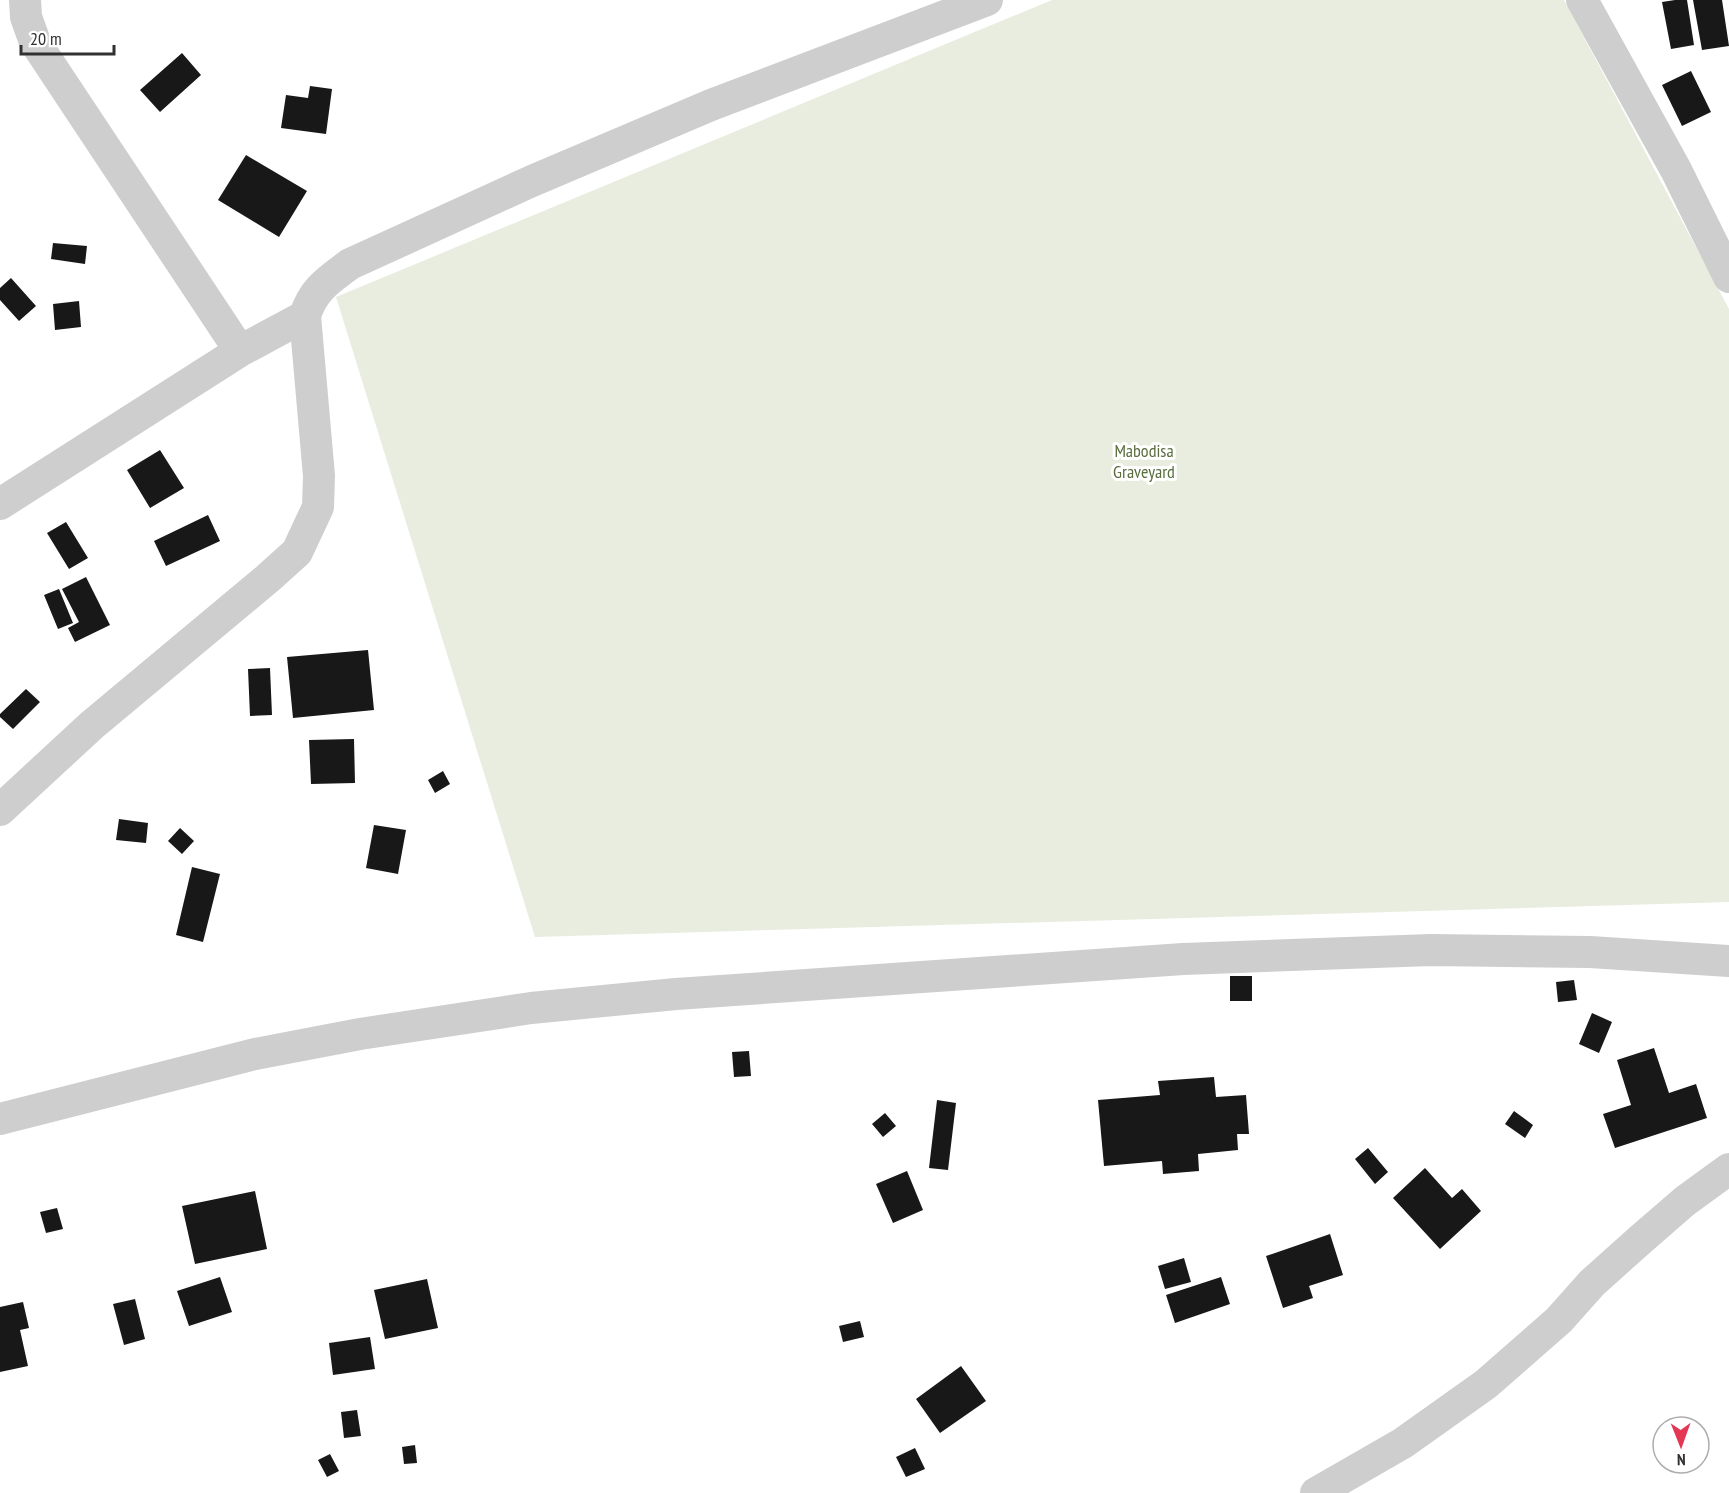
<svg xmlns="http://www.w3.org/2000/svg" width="1729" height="1493" viewBox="0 0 1729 1493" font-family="'PT Sans Narrow',sans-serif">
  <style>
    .green { fill: #e8eddf }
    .building { fill: #181818 }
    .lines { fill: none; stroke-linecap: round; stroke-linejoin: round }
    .minor { stroke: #cecece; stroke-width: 32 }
    .labels { text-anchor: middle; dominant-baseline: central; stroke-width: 6; stroke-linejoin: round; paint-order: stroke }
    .park-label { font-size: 18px; fill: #596d3e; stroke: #fff }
  </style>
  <rect width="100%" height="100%" fill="#fff"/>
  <path class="green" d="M1052,0H1564L1729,309V902L535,937L336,297Z"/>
  <path class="building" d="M1675,0H1687L1694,45L1671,49L1662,2Z
    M1693,0H1722L1729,46L1702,50Z
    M182,53L201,75L160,112L140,90Z
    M1691,71L1711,112L1682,126L1662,85Z
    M310,86L332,89L326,134L281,128L286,95L308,98Z
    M246,155L307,191L279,237L218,200Z
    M53,243L87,246L85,264L51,259Z
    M11,278L36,306L19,321L0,300V288Z
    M79,301L81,327L55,330L53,304Z
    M160,450L184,488L150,508L127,470Z
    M208,515L220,541L166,566L154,541Z
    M66,522L88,558L69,569L47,533Z
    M86,577L110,625L75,642L68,628L79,622L62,589Z
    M59,589L73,623L58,629L44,595Z
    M368,650L374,710L293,718L287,657Z
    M270,668L272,715L250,716L248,669Z
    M26,689L40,702L13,729L0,717V714Z
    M354,739L355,783L311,784L309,740Z
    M443,771L450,784L435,793L428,780Z
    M119,819L148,823L146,843L116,840Z
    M374,825L406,830L398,874L366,868Z
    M180,828L194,841L182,854L168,841Z
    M192,867L220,874L203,942L176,935Z
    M1230,976H1252V1001H1230Z
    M1574,980L1577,1000L1558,1002L1556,982Z
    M1592,1013L1612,1022L1599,1053L1579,1044Z
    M1654,1048L1669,1093L1696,1084L1707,1118L1615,1148L1603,1114L1631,1105L1617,1060Z
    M749,1051L751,1076L734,1077L732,1052Z
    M1214,1077L1216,1097L1246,1095L1249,1134H1237L1238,1150L1198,1154L1199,1171L1163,1174L1162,1161L1104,1166L1098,1100L1160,1095L1158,1081Z
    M937,1100L956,1103L948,1170L929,1168Z
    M1514,1111L1533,1125L1525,1138L1505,1124Z
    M885,1113L896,1126L883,1137L872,1124Z
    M1368,1148L1388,1172L1375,1184L1355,1159Z
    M1425,1168L1452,1198L1462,1189L1481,1211L1440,1249L1393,1198Z
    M907,1171L923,1210L893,1223L876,1184Z
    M255,1191L267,1249L195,1264L182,1206Z
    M57,1208L63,1229L46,1233L40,1212Z
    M1330,1234L1343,1275L1309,1286L1313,1298L1283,1308L1266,1256Z
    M1184,1258L1191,1282L1165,1289L1158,1266Z
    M220,1277L232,1312L189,1326L177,1291Z
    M1221,1277L1230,1304L1175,1323L1166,1295Z
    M427,1279L438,1328L385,1339L374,1290Z
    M135,1299L145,1339L124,1345L113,1304Z
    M23,1302L29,1328L20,1330L28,1366L0,1372V1307Z
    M860,1321L864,1337L843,1342L839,1326Z
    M370,1337L375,1369L333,1375L329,1343Z
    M961,1366L986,1401L940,1433L916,1399Z
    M357,1410L361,1436L344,1438L341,1412Z
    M415,1445L417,1463L404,1464L402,1447Z
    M915,1448L925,1469L906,1477L896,1457Z
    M330,1454L339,1471L327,1477L318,1460Z"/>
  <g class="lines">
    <path class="minor" d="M25,0L26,17L35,42L240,351
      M1582,0L1676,170L1729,277
      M0,504L240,351L305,316
      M0,810L92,725L267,579L297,552L318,507L319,476L305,316C313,289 329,280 350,264L532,181L711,105L987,0
      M0,1119L255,1054L360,1034L531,1008L676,994L1183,959L1431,950L1590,952L1729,961
      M1316,1493L1403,1443L1486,1384L1559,1320L1592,1283L1640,1240L1685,1201L1729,1169"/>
  </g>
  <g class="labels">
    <g class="park-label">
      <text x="1144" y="450">Mabodisa<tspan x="1144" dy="21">Graveyard</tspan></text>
    </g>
  </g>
  <g transform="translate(1681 1445) rotate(179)"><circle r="28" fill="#ffffff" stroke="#adadad" stroke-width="1.5"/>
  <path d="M0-4.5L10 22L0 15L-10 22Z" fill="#e43756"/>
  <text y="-9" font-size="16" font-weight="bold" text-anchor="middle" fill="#313131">N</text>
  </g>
  <path d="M21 45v9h93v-9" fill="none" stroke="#313131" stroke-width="3"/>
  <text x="30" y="45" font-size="18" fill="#313131" stroke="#ffffff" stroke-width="4.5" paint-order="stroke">20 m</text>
</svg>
